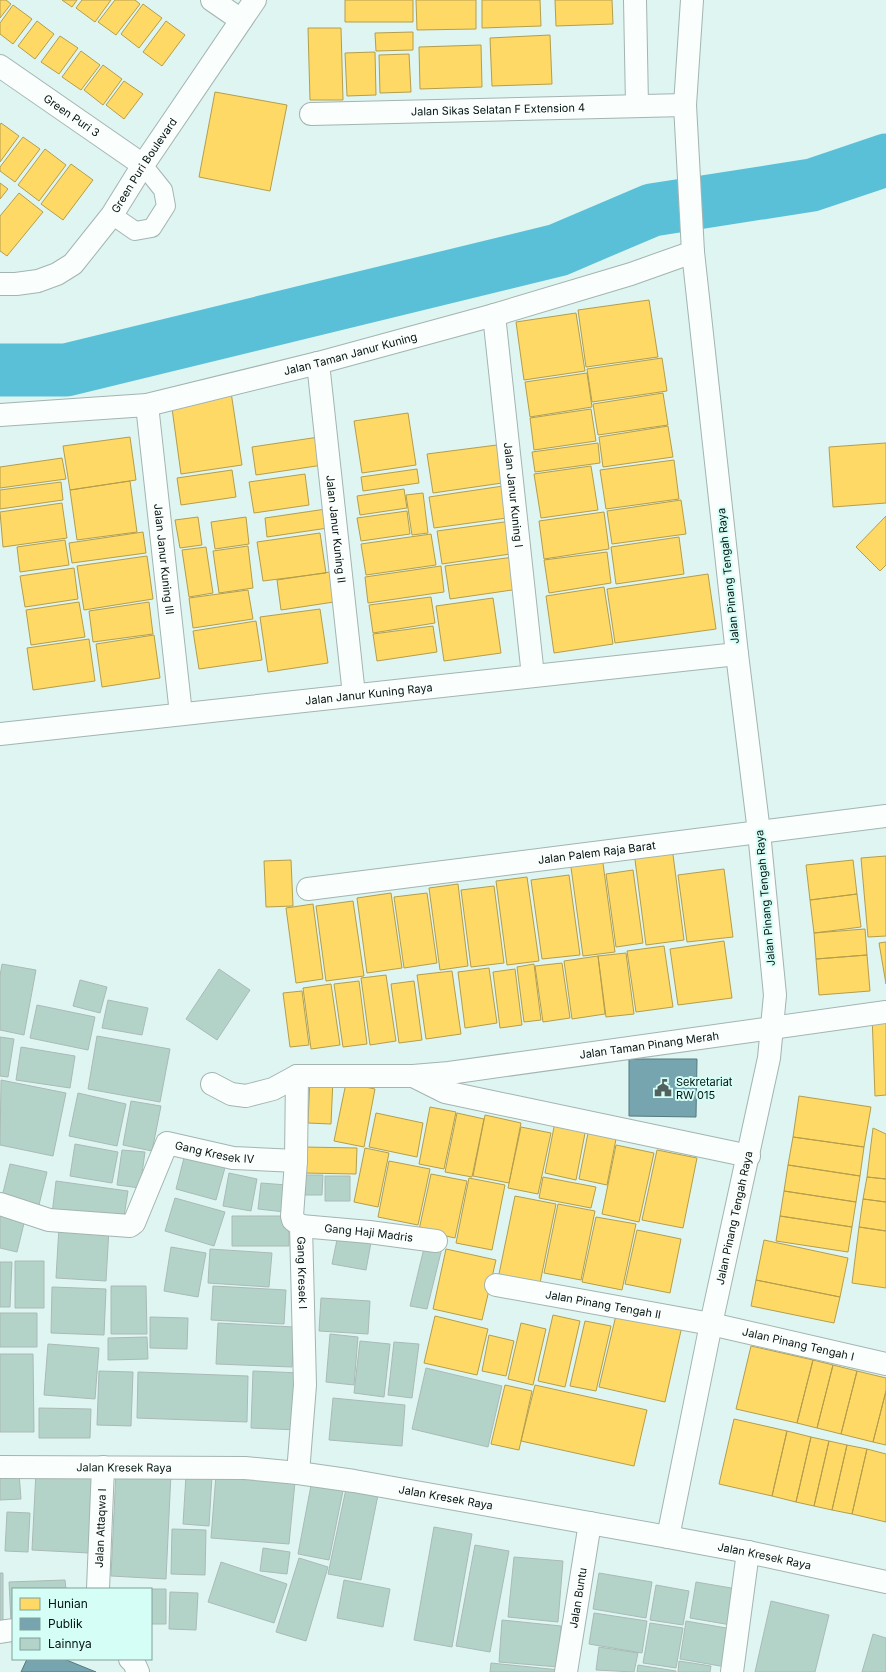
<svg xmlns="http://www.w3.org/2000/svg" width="886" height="1672" viewBox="0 0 886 1672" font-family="Inter,sans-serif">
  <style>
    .homes { fill: #ffd966; stroke: #b49e4c }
    .public { fill: #76a5af; stroke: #547980 }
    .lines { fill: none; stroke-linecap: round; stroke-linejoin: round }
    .river { stroke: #5ac0d8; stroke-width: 53 }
    .building { fill: #b3d3c9; stroke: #aabab6 }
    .lane-casing { stroke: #a3b4b1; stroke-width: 20 }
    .street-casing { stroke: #a3b4b1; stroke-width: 24 }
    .secondary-casing { stroke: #a3b4b1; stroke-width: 24 }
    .lane { stroke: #fafefd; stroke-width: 18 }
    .street { stroke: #fafefd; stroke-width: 22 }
    .secondary { stroke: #fafefd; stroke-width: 22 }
    .labels { text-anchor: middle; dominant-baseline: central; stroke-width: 4; stroke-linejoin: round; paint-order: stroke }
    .street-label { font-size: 11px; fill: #051311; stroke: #d5fef7 }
    .poi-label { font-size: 11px; fill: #051311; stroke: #d5fef7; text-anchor: start }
  </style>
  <rect width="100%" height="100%" fill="#def5f1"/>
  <path class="homes" d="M0,0H6L11,4L0,18Z
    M62,0H77L72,7Z
    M82,0H111L95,22L76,8Z
    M115,0H135L140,4L116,35L98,22Z
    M345,0H413V22H345Z
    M416,0H476V29L417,30Z
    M482,0H540L541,26L482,28Z
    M555,0H612L613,24L556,26Z
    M143,4L162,18L139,48L121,34Z
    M13,5L32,19L13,44L0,34V23Z
    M37,21L54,34L35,59L18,46Z
    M166,21L185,35L162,66L143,52Z
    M308,28H341L343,100H310Z
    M413,32V50L376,51L375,33Z
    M550,35L552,84L492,86L490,38Z
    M60,36L78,48L59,74L41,62Z
    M481,45L482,87L420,89L419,47Z
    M81,51L100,65L81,90L62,77Z
    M375,52L376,95L347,96L345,53Z
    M409,54L411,92L380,93L379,55Z
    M103,65L122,79L103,105L84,90Z
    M124,81L143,94L124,119L106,105Z
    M215,92L287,105L270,191L199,177Z
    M1,123L19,136L0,162V125Z
    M23,137L40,149L15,182L0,171V167Z
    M45,149L66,165L39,201L18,185Z
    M71,164L93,180L63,220L41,204Z
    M0,183L8,189L0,199Z
    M19,193L43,212L7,256L0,251V216Z
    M649,300L658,357L586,367L578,310Z
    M576,313L585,371L524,380L516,322Z
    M662,358L667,391L592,402L587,369Z
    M587,373L592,407L530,417L525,382Z
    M231,392L242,465L181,474L171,401Z
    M663,393L668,425L598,435L593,404Z
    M591,409L596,441L534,450L530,418Z
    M408,413L416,465L362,473L354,421Z
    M668,426L673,457L603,467L599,437Z
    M130,437L136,480L70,490L63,446Z
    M319,437L323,465L256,475L252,447Z
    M598,443L600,463L535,472L532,452Z
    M886,443V503L833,507L829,447Z
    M497,445L502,483L433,493L427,454Z
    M62,458L66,479L0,488V467Z
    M674,460L679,499L606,509L600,470Z
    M591,466L598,510L541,518L534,474Z
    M417,469L419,483L363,491L361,477Z
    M232,470L236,497L181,505L177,478Z
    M305,474L309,505L254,513L249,482Z
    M130,481L137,532L77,540L70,490Z
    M61,482L63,500L0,509V490Z
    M510,485L514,517L434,528L429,497Z
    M404,489L407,508L360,515L357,496Z
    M423,493L428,533L412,535L406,495Z
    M681,500L686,534L612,544L607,511Z
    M62,503L67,538L3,547L0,512Z
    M326,509L328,528L267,537L265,518Z
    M407,511L410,534L361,541L357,518Z
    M604,512L609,549L544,559L539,521Z
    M886,516V565L880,571L856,547Z
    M198,517L202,545L180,548L175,520Z
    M246,517L249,544L215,549L211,522Z
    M512,521L517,553L442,564L437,531Z
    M143,532L146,553L72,563L69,543Z
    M320,533L326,573L263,581L257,542Z
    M431,534L436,565L366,575L361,544Z
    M679,537L684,574L616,584L611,547Z
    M65,540L69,565L20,572L17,547Z
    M248,546L253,588L219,593L213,551Z
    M206,547L213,593L189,597L182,550Z
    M607,552L611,583L549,593L544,560Z
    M147,556L153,599L84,610L77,566Z
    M514,557L519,589L450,599L445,566Z
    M441,566L444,592L368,603L365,577Z
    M74,568L78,599L25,607L20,576Z
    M330,572L334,602L281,610L277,580Z
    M708,574L716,629L615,643L607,589Z
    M604,587L613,644L554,653L546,596Z
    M248,590L253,619L193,628L189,598Z
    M431,597L435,623L373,633L369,605Z
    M493,598L501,653L444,661L436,606Z
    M79,602L85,637L31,645L26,610Z
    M149,602L153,634L93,642L89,611Z
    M320,609L328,663L268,672L260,617Z
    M256,621L262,660L199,669L193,631Z
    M433,626L437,652L377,661L373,634Z
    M154,635L160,678L102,687L96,644Z
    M89,639L95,681L33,690L27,648Z
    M672,847L684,940L646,945L634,852Z
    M602,856L615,952L583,956L570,860Z
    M886,856V936L868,937L861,858Z
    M291,860L293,906L266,907L264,861Z
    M853,860L857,894L810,900L806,865Z
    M724,869L733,937L687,942L678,875Z
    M633,870L643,943L616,947L606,874Z
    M569,875L580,955L542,959L531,880Z
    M527,877L539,961L507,965L496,881Z
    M458,884L468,966L440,970L429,888Z
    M494,886L504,963L471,967L461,890Z
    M391,893L402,968L367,973L357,898Z
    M427,893L437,963L404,968L394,897Z
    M857,894L861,927L814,933L810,900Z
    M353,901L364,976L326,981L316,906Z
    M313,904L323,979L296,983L286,908Z
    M865,929L867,955L816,959L814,933Z
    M724,941L732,998L678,1005L670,949Z
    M886,942V984L879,943Z
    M664,946L673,1007L636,1012L627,951Z
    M626,953L634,1014L606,1017L598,956Z
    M867,955L870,991L819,995L816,959Z
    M598,956L605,1014L572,1019L564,961Z
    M562,963L570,1018L543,1022L535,966Z
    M534,964L541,1020L524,1022L517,967Z
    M489,968L497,1023L465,1028L458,972Z
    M515,969L522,1025L500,1028L493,972Z
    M452,971L461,1034L426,1039L417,975Z
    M386,975L396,1041L370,1045L361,978Z
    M359,981L367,1044L343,1047L334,984Z
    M414,981L422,1040L399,1043L391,984Z
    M331,984L340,1045L311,1049L303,988Z
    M302,991L309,1045L290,1047L283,993Z
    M886,1014V1095L875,1096L872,1015Z
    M310,1078L333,1079L331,1124L308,1123Z
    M346,1083L375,1089L364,1147L334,1141Z
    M799,1096L871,1107L864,1147L793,1137Z
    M430,1107L456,1112L444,1169L419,1164Z
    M376,1113L423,1123L417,1157L369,1147Z
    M457,1113L484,1119L472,1177L445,1172Z
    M485,1115L521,1123L509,1183L473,1176Z
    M555,1122L586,1128L576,1180L545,1173Z
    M521,1127L551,1133L538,1194L508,1188Z
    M873,1128L886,1134V1179L867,1177Z
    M588,1133L616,1139L607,1185L579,1179Z
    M793,1137L864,1147L860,1176L788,1165Z
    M616,1145L654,1153L639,1222L602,1214Z
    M304,1147L357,1148L356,1174L304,1173Z
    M365,1148L389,1153L378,1207L354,1202Z
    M657,1150L697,1158L683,1228L642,1220Z
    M389,1161L430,1169L418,1225L378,1217Z
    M788,1165L860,1176L856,1202L784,1191Z
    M431,1174L467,1181L455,1238L419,1230Z
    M543,1177L596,1187L591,1208L539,1198Z
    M867,1177L886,1179V1202L863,1199Z
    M469,1178L505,1185L492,1250L456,1243Z
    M784,1191L856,1202L852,1227L780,1216Z
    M515,1196L556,1204L539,1288L498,1279Z
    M863,1199L886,1202V1231L859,1227Z
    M558,1204L595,1211L581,1280L544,1273Z
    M780,1216L852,1227L848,1252L776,1241Z
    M596,1217L636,1224L622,1290L582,1282Z
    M859,1227L886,1231V1288L852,1283Z
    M637,1230L681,1239L670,1293L625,1284Z
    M764,1240L848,1258L840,1297L756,1280Z
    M446,1249L496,1260L482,1320L433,1309Z
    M756,1280L840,1297L834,1323L751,1306Z
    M617,1311L682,1326L665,1402L599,1387Z
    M553,1315L580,1321L565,1387L538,1381Z
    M435,1316L488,1329L477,1375L424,1363Z
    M585,1321L611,1326L596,1391L570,1386Z
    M521,1323L546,1329L533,1385L508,1379Z
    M489,1335L514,1341L506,1376L482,1371Z
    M751,1346L813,1360L797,1423L736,1409Z
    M813,1360L833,1365L817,1428L797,1423Z
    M833,1365L857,1371L841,1434L817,1428Z
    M857,1371L886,1378V1391L873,1442L841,1434Z
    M505,1385L532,1391L519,1450L491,1444Z
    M535,1385L647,1410L634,1466L521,1441Z
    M886,1391V1445L873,1442Z
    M734,1419L787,1431L772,1496L719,1484Z
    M787,1431L811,1437L796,1502L772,1496Z
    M811,1437L829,1441L814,1506L796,1502Z
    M829,1441L847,1445L832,1510L814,1506Z
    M847,1445L867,1449L852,1514L832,1510Z
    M867,1449L886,1454V1522L852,1514Z"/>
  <path class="public" d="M629,1059H697L696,1117L629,1116Z
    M27,1659H64L96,1672H21Z"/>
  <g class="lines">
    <path class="river" d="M0,370H66L558,250L652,210L812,185L886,160"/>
  </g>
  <path class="building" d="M2,964L36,970L24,1035L0,1030V976Z
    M219,969L250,990L217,1040L186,1019Z
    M80,980L107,987L100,1013L73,1006Z
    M108,1000L148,1008L142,1035L102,1028Z
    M37,1005L95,1017L88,1050L30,1038Z
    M97,1036L170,1049L160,1102L88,1089Z
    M0,1037L14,1039L8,1077L0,1076Z
    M21,1047L75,1056L70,1088L16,1080Z
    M1,1080L66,1093L53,1156L0,1145Z
    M78,1093L126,1104L117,1146L69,1136Z
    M131,1101L161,1106L152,1151L123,1145Z
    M75,1144L118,1152L112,1183L70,1176Z
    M122,1150L145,1152L140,1188L117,1185Z
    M185,1154L226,1164L216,1200L176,1189Z
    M10,1164L47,1172L38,1209L1,1201Z
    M229,1173L257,1179L251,1211L223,1206Z
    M305,1175H323L322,1195H305Z
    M325,1176H350V1201H325Z
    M56,1181L128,1191L123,1223L52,1214Z
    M261,1183L287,1185L285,1212L258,1209Z
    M175,1198L225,1212L214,1246L165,1231Z
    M0,1209L26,1215L17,1252L0,1248Z
    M232,1216H289V1246H232Z
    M59,1226L109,1229L106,1281L56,1278Z
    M339,1230L372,1237L366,1270L332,1264Z
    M425,1244L442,1248L427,1309L410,1306Z
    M171,1247L206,1253L198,1297L164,1291Z
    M210,1249L272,1253L269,1287L208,1283Z
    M15,1261H44V1308H15Z
    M0,1262H12L10,1307H0Z
    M111,1286H146L147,1334H111Z
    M213,1286L286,1290L284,1324L211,1320Z
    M52,1287L106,1289L104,1335L51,1333Z
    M321,1298L370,1301L368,1334L319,1331Z
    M0,1313H37V1347H0Z
    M150,1317L188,1318L187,1349L150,1348Z
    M218,1323L294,1327L292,1367L216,1364Z
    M330,1334L358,1337L354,1385L326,1382Z
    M147,1337L148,1359L108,1360V1338Z
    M360,1341L390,1344L384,1397L354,1393Z
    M394,1342L419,1344L412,1398L388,1395Z
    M48,1344L99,1348L95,1399L44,1395Z
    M0,1354H33L34,1432H0Z
    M426,1368L502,1386L488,1447L412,1429Z
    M99,1371L133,1372L131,1426L97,1425Z
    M253,1371L301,1373L298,1430L251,1428Z
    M138,1372L248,1376L247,1422L137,1418Z
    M333,1398L405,1405L402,1446L329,1440Z
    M39,1408L91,1409L90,1438H39Z
    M36,1471L92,1473L89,1553L32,1550Z
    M116,1471L171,1473L166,1579L111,1576Z
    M19,1473L21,1499L0,1500V1474Z
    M186,1475L212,1476L209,1526L183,1524Z
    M216,1475L295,1482L289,1544L211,1538Z
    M312,1480L344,1486L329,1560L298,1554Z
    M347,1484L379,1490L361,1580L328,1574Z
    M7,1512L30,1513L28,1552L5,1551Z
    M434,1527L472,1534L452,1647L414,1640Z
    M172,1529L206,1530L205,1575L171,1574Z
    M475,1545L509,1551L490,1652L456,1646Z
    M263,1548L290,1552L287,1574L260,1571Z
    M514,1557L563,1561L558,1622L508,1617Z
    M299,1558L328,1567L306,1641L276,1632Z
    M221,1562L287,1584L274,1623L208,1602Z
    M0,1573H3V1627H0Z
    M599,1573L652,1582L646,1618L593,1609Z
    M65,1580L66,1589H13V1622H11L9,1582Z
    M344,1580L390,1589L383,1627L337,1618Z
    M696,1582L737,1589L731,1625L690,1618Z
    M656,1585L689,1591L683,1625L650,1620Z
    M125,1589H166V1624H151V1589Z
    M170,1592L198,1593L196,1630L169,1629Z
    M771,1601L829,1615L815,1672H755Z
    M594,1613L647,1621L642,1653L589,1644Z
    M502,1620L561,1626L558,1667L499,1662Z
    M686,1621L732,1629L726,1667L680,1659Z
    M650,1623L683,1628L676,1668L643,1663Z
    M873,1634L886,1638V1672H862Z
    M599,1647L638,1653L634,1672L596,1670Z
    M679,1661L711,1666L710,1672H678Z
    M491,1663L560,1670L559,1672H490Z
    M638,1665L676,1671V1672H637Z"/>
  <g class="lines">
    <g class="lane-casing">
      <path id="lane" d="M112,215L135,231L152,228L166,206L163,190L143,165"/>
    </g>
    <g class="street-casing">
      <g id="street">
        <path d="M212,0L241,20"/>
        <path d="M635,0L637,105"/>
        <path id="s1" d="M0,66L143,165"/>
        <path id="s2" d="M311,114L685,105"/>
        <path id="s3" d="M0,284H16L38,281L57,274L73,264L112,215L143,165L255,0"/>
        <path id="s4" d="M494,315L533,676"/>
        <path id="s5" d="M318,363L354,695"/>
        <path id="s6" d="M147,405L181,714"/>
        <path id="s7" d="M0,415L147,405L318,363L494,315L631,274L693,252"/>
        <path id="s8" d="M0,734L737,654"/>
        <path id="s9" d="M308,889L886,816"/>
        <path id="s10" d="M297,1076L296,1161L292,1216L293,1220L301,1226L305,1385L298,1473"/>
        <path d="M413,1076L445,1092L749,1156"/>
        <path id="s11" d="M212,1084L231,1094L246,1096L273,1089L297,1076H413L449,1073L886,1012"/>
        <path id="s12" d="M0,1204L49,1220L130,1226L134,1223L167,1143L233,1158L296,1161"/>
        <path id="s13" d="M301,1226L369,1232L436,1241"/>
        <path id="s14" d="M496,1285L711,1324L886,1364"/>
        <path id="s15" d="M668,1537L711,1324L769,1058L775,995L759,832L737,654L693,252L685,105L692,0"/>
        <path id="s16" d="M98,1589L103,1467"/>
        <path d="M0,1632L13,1630"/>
        <path d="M130,1659L134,1663L138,1672"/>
        <path id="s17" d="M566,1672L590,1523"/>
        <path d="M732,1672L748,1552"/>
      </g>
    </g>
    <g class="secondary-casing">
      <g id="secondary">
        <path id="s18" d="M0,1467L245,1468L298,1473L354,1481L668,1537L748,1552L886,1582"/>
      </g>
    </g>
    <use href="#lane" class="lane"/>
    <use href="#street" class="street"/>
    <use href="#secondary" class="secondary"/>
  </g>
  <defs>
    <g id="civic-bare" transform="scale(1.38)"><path d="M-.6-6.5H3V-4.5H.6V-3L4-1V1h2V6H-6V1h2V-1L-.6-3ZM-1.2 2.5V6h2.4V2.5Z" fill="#51625f" stroke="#d5fef7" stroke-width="2.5" paint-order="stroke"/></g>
  </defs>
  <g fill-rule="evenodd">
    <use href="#civic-bare" x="663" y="1088"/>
  </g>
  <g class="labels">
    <g class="street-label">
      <text stroke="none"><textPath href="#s2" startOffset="187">Jalan Sikas Selatan F Extension 4</textPath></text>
      <text stroke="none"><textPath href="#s1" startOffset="87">Green Puri 3</textPath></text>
      <text stroke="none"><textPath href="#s3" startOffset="199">Green Puri Boulevard</textPath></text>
      <text stroke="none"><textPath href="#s7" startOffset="357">Jalan Taman Janur Kuning</textPath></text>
      <text stroke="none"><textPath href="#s4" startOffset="181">Jalan Janur Kuning I</textPath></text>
      <text stroke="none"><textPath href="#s5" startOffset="167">Jalan Janur Kuning II</textPath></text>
      <text stroke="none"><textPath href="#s6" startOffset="155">Jalan Janur Kuning III</textPath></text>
      <text transform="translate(728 576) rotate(-96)">Jalan Pinang Tengah Raya</text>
      <text stroke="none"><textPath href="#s8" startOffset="371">Jalan Janur Kuning Raya</textPath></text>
      <text stroke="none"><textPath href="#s9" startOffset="291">Jalan Palem Raja Barat</textPath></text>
      <text transform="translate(765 898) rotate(-95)">Jalan Pinang Tengah Raya</text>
      <text stroke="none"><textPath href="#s11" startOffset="446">Jalan Taman Pinang Merah</textPath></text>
      <text stroke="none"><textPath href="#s12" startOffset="273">Gang Kresek IV</textPath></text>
      <text stroke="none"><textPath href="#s15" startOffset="326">Jalan Pinang Tengah Raya</textPath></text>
      <text stroke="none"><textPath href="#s13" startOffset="68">Gang Haji Madris</textPath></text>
      <text stroke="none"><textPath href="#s10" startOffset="201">Gang Kresek I</textPath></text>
      <text stroke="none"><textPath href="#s14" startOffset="109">Jalan Pinang Tengah II</textPath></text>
      <text stroke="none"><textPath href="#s14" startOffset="308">Jalan Pinang Tengah I</textPath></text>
      <text stroke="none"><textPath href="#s18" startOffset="124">Jalan Kresek Raya</textPath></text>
      <text stroke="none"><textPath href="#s18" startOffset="448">Jalan Kresek Raya</textPath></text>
      <text stroke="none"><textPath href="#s16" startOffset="61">Jalan Attaqwa I</textPath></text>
      <text stroke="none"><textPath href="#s18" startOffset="772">Jalan Kresek Raya</textPath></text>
      <text stroke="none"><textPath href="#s17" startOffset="75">Jalan Buntu</textPath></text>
    </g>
    <g class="poi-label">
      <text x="676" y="1082">Sekretariat<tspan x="676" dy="13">RW 015</tspan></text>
    </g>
  </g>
  <rect x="12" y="1588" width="140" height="72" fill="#d5fef7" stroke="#82a09b"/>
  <rect x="20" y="1598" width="20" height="12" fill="#ffd966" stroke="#82a09b"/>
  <text x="48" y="1608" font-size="12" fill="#051311">Hunian</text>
  <rect x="20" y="1618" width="20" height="12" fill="#76a5af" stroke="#82a09b"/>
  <text x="48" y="1628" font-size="12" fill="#051311">Publik</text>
  <rect x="20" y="1638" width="20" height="12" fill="#b3d3c9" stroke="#82a09b"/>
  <text x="48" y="1648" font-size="12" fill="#051311">Lainnya</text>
</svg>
